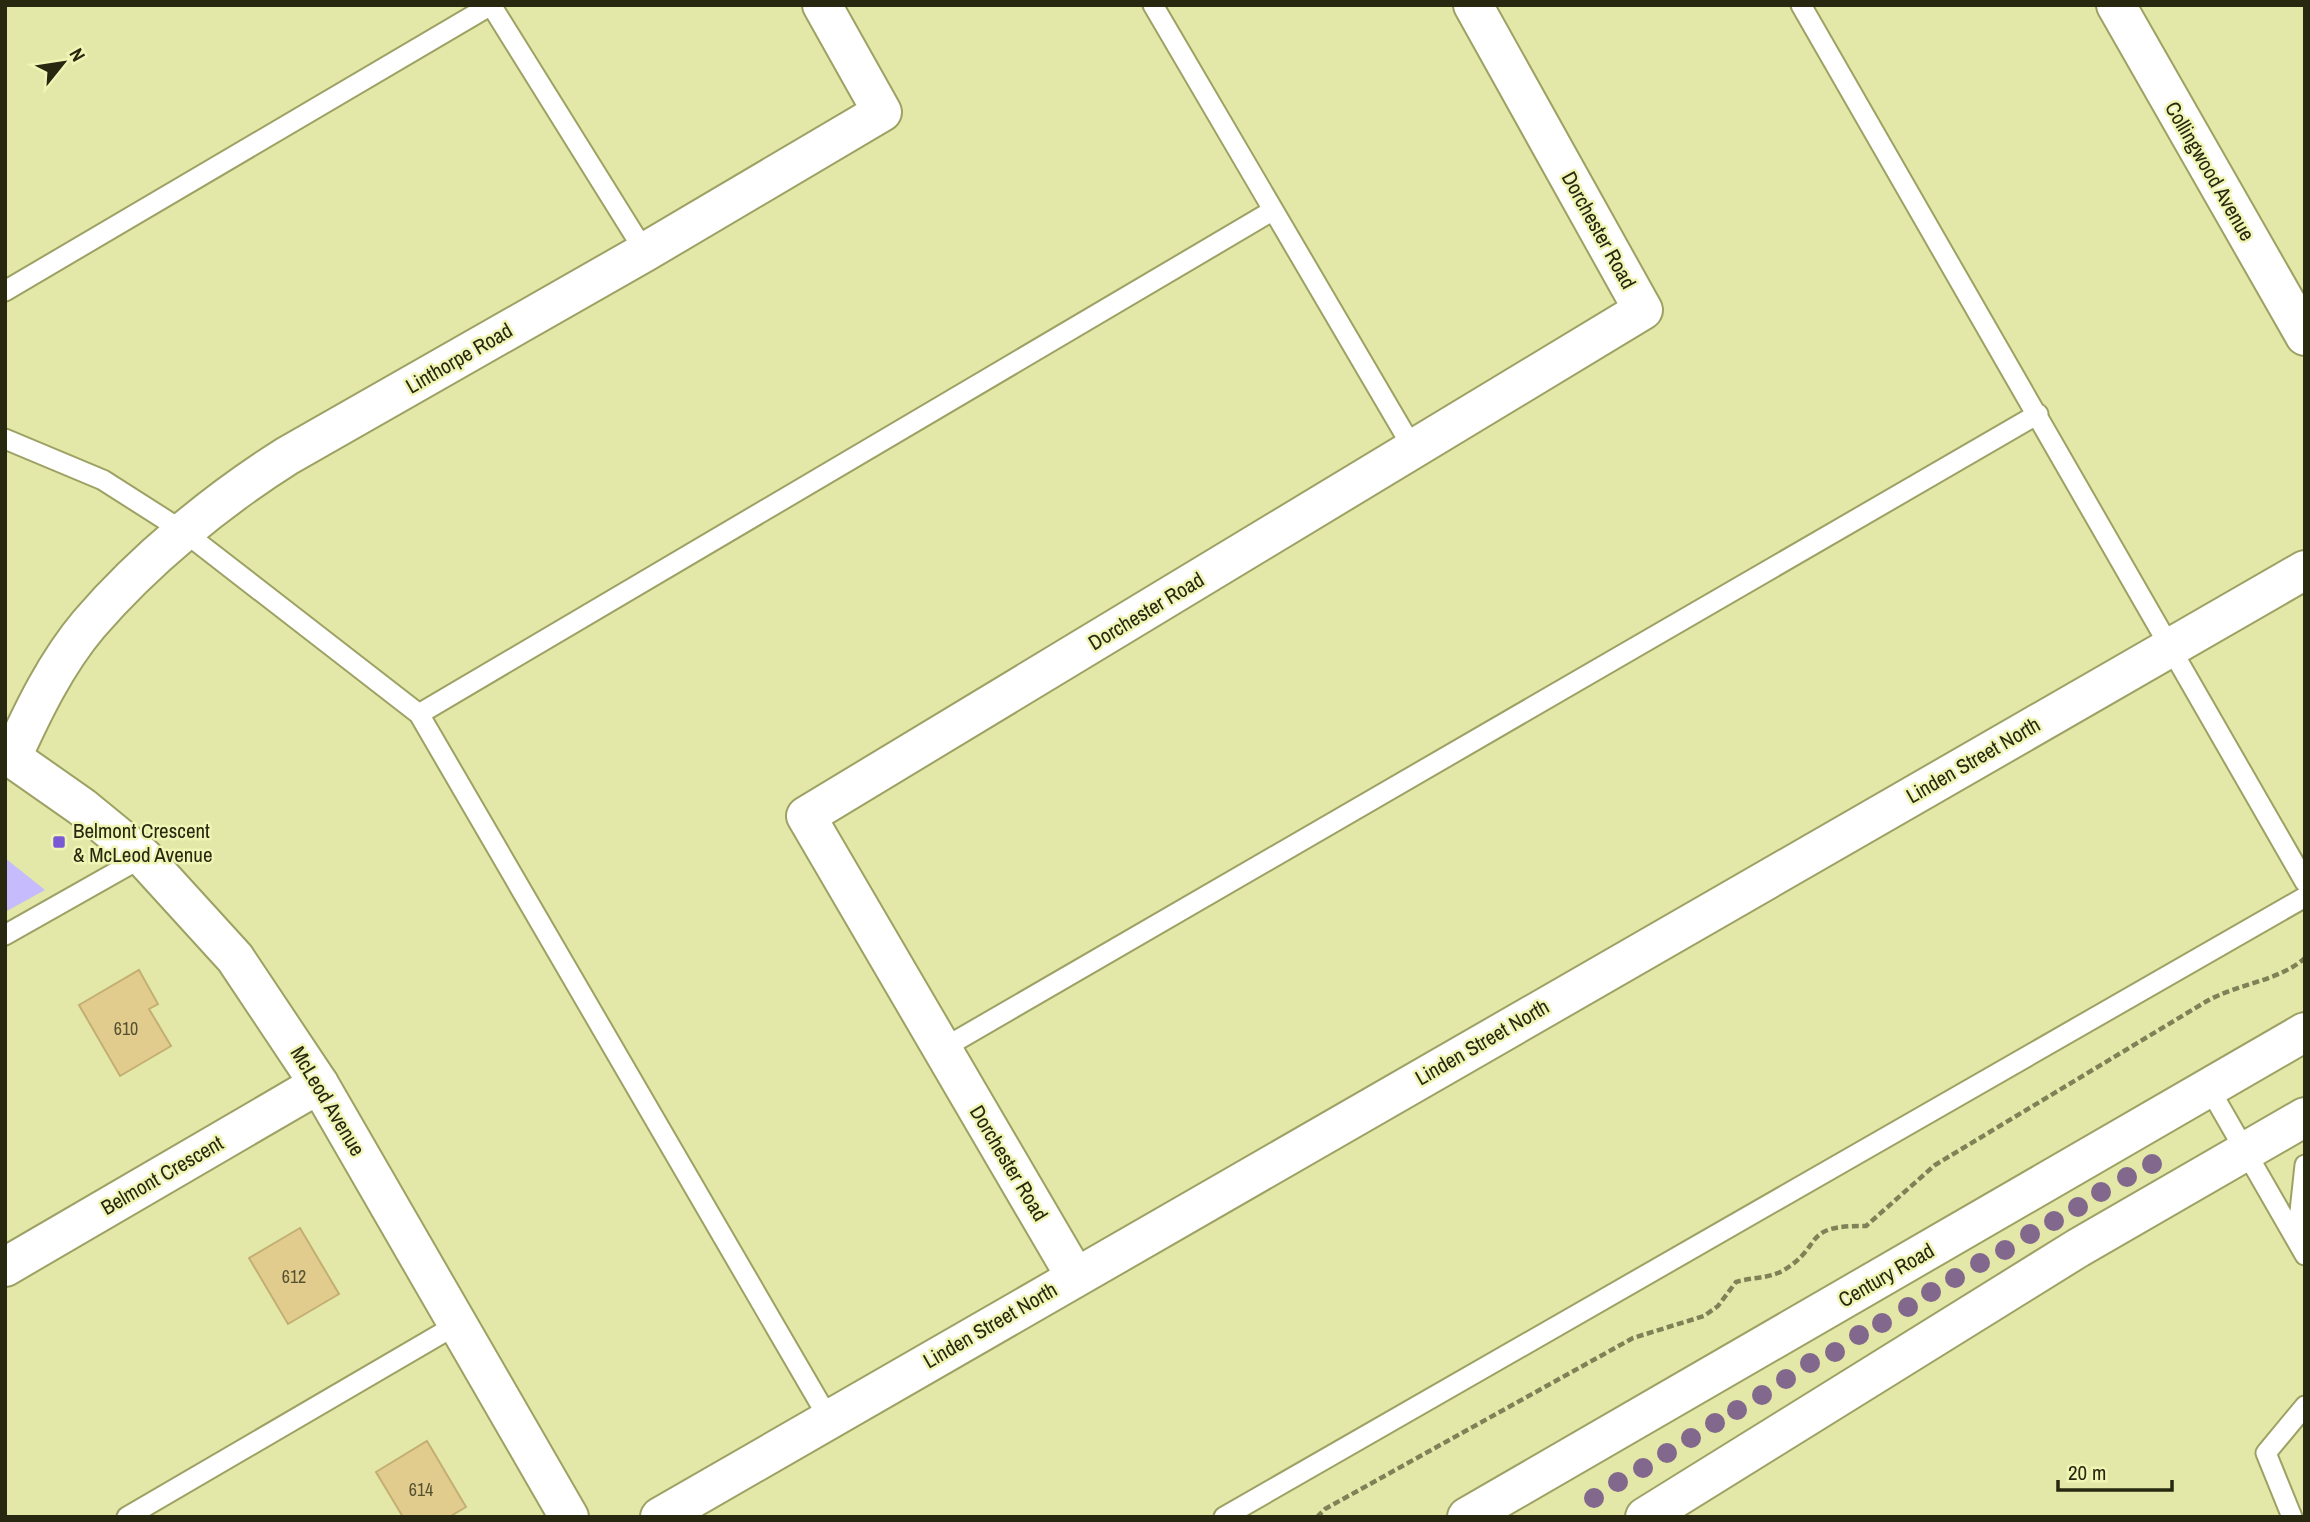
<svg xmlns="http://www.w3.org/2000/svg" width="2310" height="1522" viewBox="0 0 2310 1522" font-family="'Archivo Narrow',sans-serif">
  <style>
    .green { fill: #c6bcfd }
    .building { fill: #e1cc8e; stroke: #c4af73; stroke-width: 2 }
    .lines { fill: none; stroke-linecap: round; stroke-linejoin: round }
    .service-casing { stroke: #9da163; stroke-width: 23 }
    .minor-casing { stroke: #9da163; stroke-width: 42 }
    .tertiary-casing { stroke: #9da163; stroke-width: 42 }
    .secondary-casing { stroke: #9da163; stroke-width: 42 }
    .path { stroke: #7f8257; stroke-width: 4.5; stroke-dasharray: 7 3.5; stroke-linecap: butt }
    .service { stroke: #fff; stroke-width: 19 }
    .minor { stroke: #fff; stroke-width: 38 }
    .tertiary { stroke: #fff; stroke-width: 38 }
    .secondary { stroke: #fff; stroke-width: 38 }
    .tree { fill: #82688c }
    .poi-dot { fill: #7959d4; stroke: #f0f5b5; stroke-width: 2.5 }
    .labels { text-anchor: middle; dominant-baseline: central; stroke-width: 5; stroke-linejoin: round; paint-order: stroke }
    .number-label { font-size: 18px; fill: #56512f }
    .street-label { font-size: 21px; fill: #27280f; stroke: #f0f5b5 }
    .poi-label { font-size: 21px; fill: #27280f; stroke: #f0f5b5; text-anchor: start }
  </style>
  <rect width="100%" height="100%" fill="#e3e8a8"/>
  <path class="green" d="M5,858L45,890L5,912Z"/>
  <path class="building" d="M139,970L158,1004L149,1009L171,1046L120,1076L79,1005Z
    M300,1228L339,1294L288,1324L249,1258Z
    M427,1441L466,1507L449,1517H403L376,1472Z"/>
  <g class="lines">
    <g class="service-casing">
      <path id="service" d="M491,5L645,252
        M1153,5L1414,450
        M1801,5L2305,882
        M5,291L491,5
        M5,439L103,480L183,531L419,714L829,1419
        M419,714L1272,211
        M5,935L143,857
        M942,1049L2038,414
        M2209,1088L2305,1255
        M2297,1239L2305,1165
        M127,1517L456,1325
        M1224,1517L2305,897
        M2292,1517L2266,1453L2305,1406"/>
    </g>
    <g class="minor-casing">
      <path id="minor" d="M2116,5L2305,336
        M12,757C33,711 56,663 89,624C144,560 216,501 287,456L645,252L882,112L822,5
        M5,1267L319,1084
        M1075,1276L806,816L1643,310L1473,5
        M660,1517L2305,570"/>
    </g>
    <g class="tertiary-casing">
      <path id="tertiary" d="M5,753L82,807L143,857L235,958L319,1084L569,1517"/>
    </g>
    <g class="secondary-casing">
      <path id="secondary" d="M1467,1517L2305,1032
        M1645,1517L2078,1248L2305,1117"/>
    </g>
    <path class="path" d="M1317,1517L1325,1509L1633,1338L1704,1316L1718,1306L1736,1282C1752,1277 1769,1279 1784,1270C1825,1245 1800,1225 1866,1226L1935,1165L2207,1001C2237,984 2279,981 2305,958"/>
    <use href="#service" class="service"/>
    <use href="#minor" class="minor"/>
    <use href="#tertiary" class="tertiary"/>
    <use href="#secondary" class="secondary"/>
  </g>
  <g class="tree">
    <circle cx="2152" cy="1164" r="10"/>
    <circle cx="2127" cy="1177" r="10"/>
    <circle cx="2101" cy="1192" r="10"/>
    <circle cx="2078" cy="1207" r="10"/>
    <circle cx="2054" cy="1221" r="10"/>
    <circle cx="2030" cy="1234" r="10"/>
    <circle cx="2005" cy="1250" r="10"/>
    <circle cx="1980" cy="1263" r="10"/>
    <circle cx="1955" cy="1278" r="10"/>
    <circle cx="1931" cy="1292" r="10"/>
    <circle cx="1908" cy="1307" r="10"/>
    <circle cx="1882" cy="1323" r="10"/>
    <circle cx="1859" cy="1335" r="10"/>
    <circle cx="1835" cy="1352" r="10"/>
    <circle cx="1810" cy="1363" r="10"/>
    <circle cx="1786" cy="1379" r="10"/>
    <circle cx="1762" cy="1395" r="10"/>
    <circle cx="1737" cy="1410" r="10"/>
    <circle cx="1715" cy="1423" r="10"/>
    <circle cx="1691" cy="1438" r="10"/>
    <circle cx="1667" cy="1453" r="10"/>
    <circle cx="1643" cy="1468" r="10"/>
    <circle cx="1618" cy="1482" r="10"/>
    <circle cx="1594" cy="1498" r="10"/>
  </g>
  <rect class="poi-dot" x="52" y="835" width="14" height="14" rx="3.5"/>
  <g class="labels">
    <g class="number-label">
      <text x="126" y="1028">610</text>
      <text x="294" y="1276">612</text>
      <text x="421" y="1489">614</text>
    </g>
    <g class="street-label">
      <text transform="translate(2210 171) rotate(60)">Collingwood Avenue</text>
      <text transform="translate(1599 230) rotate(61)">Dorchester Road</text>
      <text transform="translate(459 358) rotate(-30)">Linthorpe Road</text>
      <text transform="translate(1146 611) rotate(-31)">Dorchester Road</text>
      <text transform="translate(1973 760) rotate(-30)">Linden Street North</text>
      <text transform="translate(1482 1042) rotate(-30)">Linden Street North</text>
      <text transform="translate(328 1101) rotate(59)">McLeod Avenue</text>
      <text transform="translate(1009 1163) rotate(59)">Dorchester Road</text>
      <text transform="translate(162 1175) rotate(-30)">Belmont Crescent</text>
      <text transform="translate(1886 1275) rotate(-30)">Century Road</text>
      <text transform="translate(990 1325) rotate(-30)">Linden Street North</text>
    </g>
    <g class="poi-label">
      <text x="73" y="830">Belmont Crescent<tspan x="73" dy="24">&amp; McLeod Avenue</tspan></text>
    </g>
  </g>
  <rect width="2310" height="1522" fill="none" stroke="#27280f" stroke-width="14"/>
  <g transform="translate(63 63) rotate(60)" stroke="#f0f5b5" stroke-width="5" paint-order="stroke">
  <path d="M0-5L12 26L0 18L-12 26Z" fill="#27280f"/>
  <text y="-10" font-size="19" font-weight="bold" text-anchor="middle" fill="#27280f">N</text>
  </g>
  <path d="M2058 1480v10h114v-10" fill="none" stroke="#27280f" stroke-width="3.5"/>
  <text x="2068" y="1480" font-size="21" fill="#27280f" stroke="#f0f5b5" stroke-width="5" paint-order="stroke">20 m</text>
</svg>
